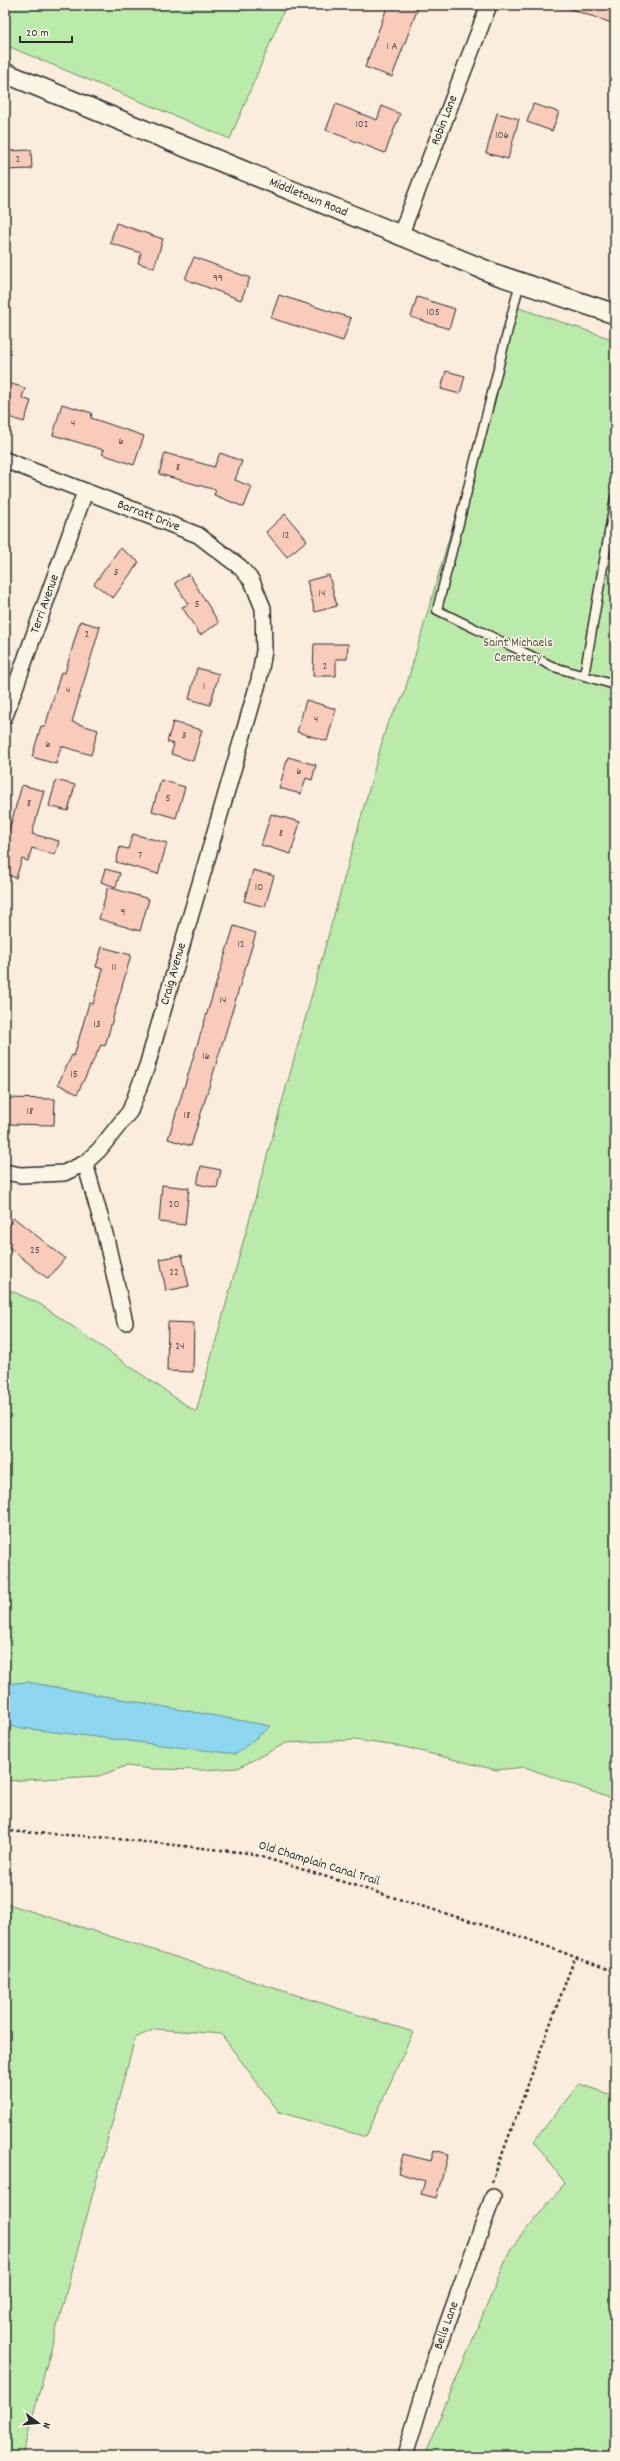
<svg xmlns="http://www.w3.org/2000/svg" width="620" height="2461" viewBox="0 0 620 2461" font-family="Dekko,sans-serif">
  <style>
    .green { fill: #bbebaa; stroke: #738b6a }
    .water { fill: #8ed5ef; stroke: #6691a1 }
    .building { fill: #f8cbbb; stroke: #2b2b2b }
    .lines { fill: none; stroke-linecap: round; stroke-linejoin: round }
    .service-casing { stroke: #2b2b2b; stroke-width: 11 }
    .minor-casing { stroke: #2b2b2b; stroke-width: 18 }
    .tertiary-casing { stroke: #2b2b2b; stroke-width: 22 }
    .path { stroke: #2b2b2b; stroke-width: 2.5; stroke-dasharray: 3 3; stroke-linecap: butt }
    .service { stroke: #fcf5e5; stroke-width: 8 }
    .minor { stroke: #fcf5e5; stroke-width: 15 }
    .tertiary { stroke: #fcf5e5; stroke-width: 19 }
    .labels { text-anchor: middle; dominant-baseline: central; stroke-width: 3; stroke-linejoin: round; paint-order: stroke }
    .number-label { font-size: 11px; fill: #5e534f }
    .street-label { font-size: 13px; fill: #2b2b2b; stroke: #fcf5e5 }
    .park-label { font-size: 13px; fill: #4f5b4b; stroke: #fcf5e5 }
  </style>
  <rect width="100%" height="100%" fill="#fbeddd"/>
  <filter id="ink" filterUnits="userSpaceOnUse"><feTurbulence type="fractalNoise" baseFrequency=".025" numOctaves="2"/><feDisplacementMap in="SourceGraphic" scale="8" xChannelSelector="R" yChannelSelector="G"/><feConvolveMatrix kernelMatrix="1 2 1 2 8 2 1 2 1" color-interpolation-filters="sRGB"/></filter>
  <g filter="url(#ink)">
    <path class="green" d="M5,5H286L230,139L5,45Z
      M516,307L615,340V1800L525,1767L496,1770L404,1747L354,1740L286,1743L238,1768L204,1770L153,1769L126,1766L99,1776L5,1781V1288L40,1304L196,1412L387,724L403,697Z
      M5,1903L413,2032L366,2137L279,2112L221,2034L155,2029L135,2038L22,2456H5Z
      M579,2084L615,2096V2456H424L511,2248L565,2183L534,2141Z"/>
    <path class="water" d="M27,1682L271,1726L236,1754L5,1726V1684Z"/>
    <path class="building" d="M388,5H419L392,77L365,67Z
      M567,5H615V24L567,8Z
      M336,104L377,120L382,106L400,114L385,153L326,130Z
      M533,104L559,112L552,131L527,122Z
      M497,113L519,119L508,159L486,153Z
      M31,150L32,169L5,170V151Z
      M116,223L163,239L154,268L138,263L141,253L110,243Z
      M194,257L250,278L241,300L185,279Z
      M279,295L351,318L343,341L271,318Z
      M417,297L455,309L449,329L411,317Z
      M446,371L465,376L460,394L441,389Z
      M5,382L25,388L22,398L31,401L24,422L5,416Z
      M62,404L92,413L91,418L144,436L134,465L102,454L104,450L53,435Z
      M165,453L214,467L220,453L242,461L235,480L252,487L244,507L214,495L216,490L159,474Z
      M285,514L307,540L287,557L266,532Z
      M120,548L139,562L113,598L94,584Z
      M189,574L219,623L200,635L182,607L188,604L175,583Z
      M329,575L337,606L315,612L307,581Z
      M80,621L100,627L72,722L98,730L91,755L61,746L56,764L32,757L41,726L45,727L61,672L65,673Z
      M314,644H348L347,659H336V676H313Z
      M197,668L219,674L210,705L189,699Z
      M306,700L336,709L327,741L297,732Z
      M173,722L202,730L193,761L171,754L174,744L167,742Z
      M288,757L316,765L312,780L306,778L301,794L279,788Z
      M56,780L75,785L68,811L49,806Z
      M161,780L185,787L176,818L152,811Z
      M22,785L44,791L32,834L59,841L55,855L32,848L28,861L22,859L16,878L5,874V844Z
      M271,814L300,822L291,854L261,845Z
      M133,834L167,843L158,874L116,862L120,847L128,849Z
      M105,869L120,873L116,887L101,882Z
      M253,870L274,876L265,907L244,901Z
      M108,887L149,899L140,931L99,919Z
      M234,926L256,933L191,1146L168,1139Z
      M102,947L131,955L105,1046L101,1045L77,1094L58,1084L72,1055L74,1056L89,1003L93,1004L103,969L96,967Z
      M5,1098L55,1099L54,1125L5,1124Z
      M201,1166L221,1170L217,1188L197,1184Z
      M162,1185L189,1188L185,1225L159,1222Z
      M14,1218L65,1258L48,1279L5,1244V1230Z
      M182,1255L189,1286L166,1291L160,1259Z
      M168,1322L194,1323L193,1372L167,1371Z
      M434,2150L449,2154L436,2198L421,2194L425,2181L398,2173L403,2154L431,2161Z"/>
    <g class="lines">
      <g class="service-casing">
        <path id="service" d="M520,282L437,610L554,667L615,685
          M584,676L615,498"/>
      </g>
      <g class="minor-casing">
        <g id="minor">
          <path id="s1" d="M400,236L489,5"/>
          <path id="s2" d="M5,460L198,535L240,567L252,581L263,608L264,651L259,680L147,1066L130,1111L99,1150L85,1163L105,1234L125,1322"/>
          <path id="s3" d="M5,716L85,492"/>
          <path d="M5,1172L21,1175L64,1173L85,1163"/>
          <path id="s4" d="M405,2456L432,2366L493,2197"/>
        </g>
      </g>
      <g class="tertiary-casing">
        <g id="tertiary">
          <path id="s5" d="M5,73L495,274L615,314"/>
        </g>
      </g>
      <path class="path" d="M5,1831L99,1837L249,1853L522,1937L615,1972
        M492,2182L575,1957"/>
      <use href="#service" class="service"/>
      <use href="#minor" class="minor"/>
      <use href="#tertiary" class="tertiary"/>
    </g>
  </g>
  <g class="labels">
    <g class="number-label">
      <text x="392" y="47">1 A</text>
      <text x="362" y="125">102</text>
      <text x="502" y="136">106</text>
      <text x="18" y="160">2</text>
      <text x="218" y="279">99</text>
      <text x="433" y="313">105</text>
      <text x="73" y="424">4</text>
      <text x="121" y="442">6</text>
      <text x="178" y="468">8</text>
      <text x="286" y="536">12</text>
      <text x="116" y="573">3</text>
      <text x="322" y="594">14</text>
      <text x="197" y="605">5</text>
      <text x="87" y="635">2</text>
      <text x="325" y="667">2</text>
      <text x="204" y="687">1</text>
      <text x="68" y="691">4</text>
      <text x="316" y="720">4</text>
      <text x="184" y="736">3</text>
      <text x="48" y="745">6</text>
      <text x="299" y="772">6</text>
      <text x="168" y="799">5</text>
      <text x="29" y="804">8</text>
      <text x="281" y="834">8</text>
      <text x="140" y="856">7</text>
      <text x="259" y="888">10</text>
      <text x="123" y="913">9</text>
      <text x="241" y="945">12</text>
      <text x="114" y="968">11</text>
      <text x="223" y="1001">14</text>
      <text x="97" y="1025">13</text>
      <text x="206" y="1057">16</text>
      <text x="74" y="1075">15</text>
      <text x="30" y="1112">18</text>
      <text x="187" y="1116">18</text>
      <text x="174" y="1205">20</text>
      <text x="35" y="1251">25</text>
      <text x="174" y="1273">22</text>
      <text x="180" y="1347">24</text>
    </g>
    <g class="street-label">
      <text stroke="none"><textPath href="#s1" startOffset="124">Robin Lane</textPath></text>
      <text stroke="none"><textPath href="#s5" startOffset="328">Middletown Road</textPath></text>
      <text stroke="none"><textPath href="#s2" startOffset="154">Barratt Drive</textPath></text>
      <text stroke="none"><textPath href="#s3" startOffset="119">Terri Avenue</textPath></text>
      <text transform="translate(174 974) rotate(-74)">Craig Avenue</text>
      <text transform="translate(319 1864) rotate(17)">Old Champlain Canal Trail</text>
      <text stroke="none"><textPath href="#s4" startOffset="137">Bells Lane</textPath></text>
    </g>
    <g class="park-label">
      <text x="518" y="643">Saint Michaels<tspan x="518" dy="15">Cemetery</tspan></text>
    </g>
  </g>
  <rect width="620" height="2461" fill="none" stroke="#fcf5e5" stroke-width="20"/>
  <rect x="10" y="10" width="600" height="2441" fill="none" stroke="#2b2b2b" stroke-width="1.5" filter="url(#ink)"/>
  <g transform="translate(38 2423) rotate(106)" stroke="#fcf5e5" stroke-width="3" paint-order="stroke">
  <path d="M0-3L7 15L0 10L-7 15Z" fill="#2b2b2b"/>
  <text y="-6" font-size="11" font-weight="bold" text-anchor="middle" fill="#2b2b2b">N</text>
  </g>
  <path d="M20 36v6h52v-6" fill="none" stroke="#2b2b2b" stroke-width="2"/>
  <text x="26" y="36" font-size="12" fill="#2b2b2b" stroke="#fcf5e5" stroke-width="3" paint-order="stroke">20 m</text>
</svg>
